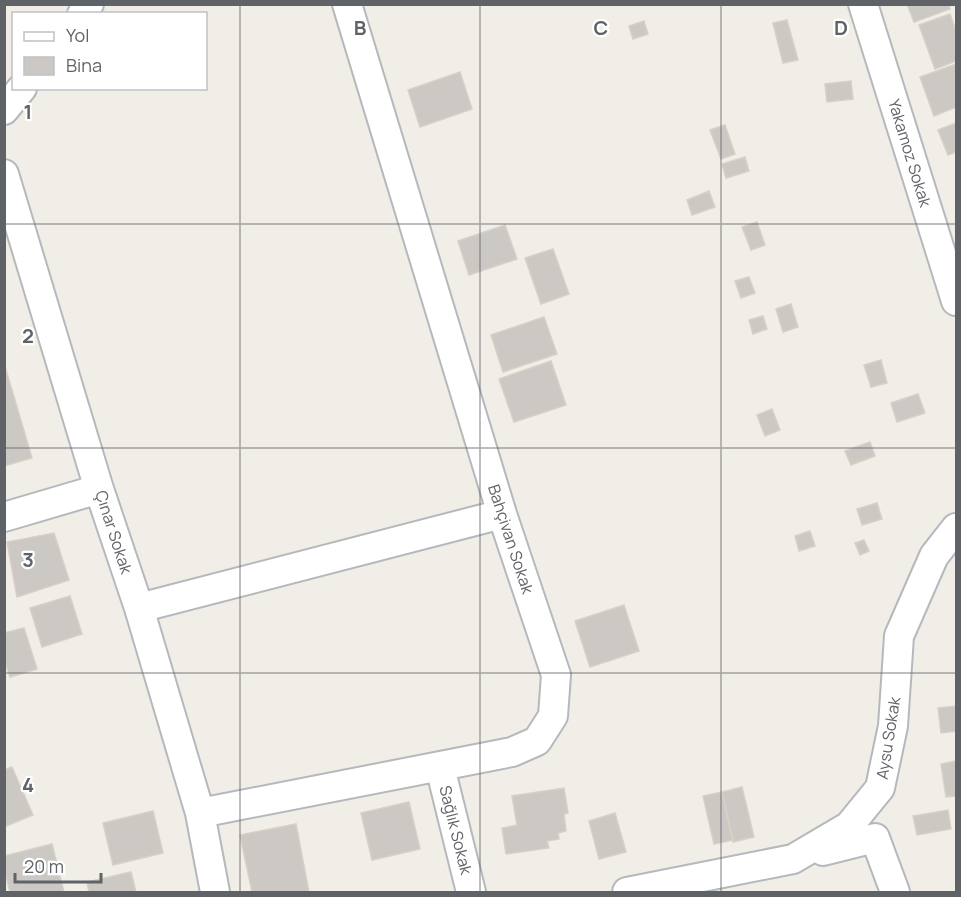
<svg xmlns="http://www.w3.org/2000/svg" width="961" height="897" viewBox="0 0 961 897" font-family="Manrope,sans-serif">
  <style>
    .building { fill: #ccc9c5; stroke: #d6d0c6; stroke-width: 1.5 }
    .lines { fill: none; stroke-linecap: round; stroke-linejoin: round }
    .street-casing { stroke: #b5b8bc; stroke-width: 32 }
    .street { stroke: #fff; stroke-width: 28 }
    .grid { fill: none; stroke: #5f6368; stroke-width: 1.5; stroke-opacity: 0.55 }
    .labels { text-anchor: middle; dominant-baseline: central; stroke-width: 4.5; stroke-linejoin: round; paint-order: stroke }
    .street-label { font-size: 16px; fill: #5f6368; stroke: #fff }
    .grid-label { font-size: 20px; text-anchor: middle; font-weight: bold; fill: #5f6368; stroke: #fff; stroke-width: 4.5; stroke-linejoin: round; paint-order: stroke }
  </style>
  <rect width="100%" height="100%" fill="#f1eee8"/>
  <path class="building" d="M907,4H949L950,9L914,22Z
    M950,14L956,31V61L935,69L919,25Z
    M787,20L798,60L783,63L773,23Z
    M644,21L648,34L633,39L629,26Z
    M956,64V107L934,116L920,77Z
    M460,72L472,109L420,127L408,90Z
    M851,81L853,99L827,102L825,84Z
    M956,123V152L948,155L938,130Z
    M725,125L735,154L721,159L710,130Z
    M745,157L749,171L726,178L722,164Z
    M709,191L715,207L692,215L687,200Z
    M757,222L765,245L751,250L742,227Z
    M505,225L517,259L469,275L458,241Z
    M553,249L569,294L541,304L525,258Z
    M749,277L755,293L741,298L735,281Z
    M791,304L798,327L783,332L776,309Z
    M763,316L767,329L753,334L749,320Z
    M544,317L557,354L503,372L491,335Z
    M881,360L887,383L871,387L864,365Z
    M551,361L566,405L514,422L499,379Z
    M4,363L32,458L4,466Z
    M918,394L925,413L897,422L891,403Z
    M772,409L780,430L765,436L757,415Z
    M870,442L875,456L851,465L845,451Z
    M877,503L882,519L862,525L857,509Z
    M810,531L815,546L799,551L795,536Z
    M54,533L69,580L17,597L7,542Z
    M864,540L869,551L860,555L855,543Z
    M70,596L82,634L42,647L30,608Z
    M624,605L639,651L590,667L575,621Z
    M24,628L37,669L10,677L4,659V633Z
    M956,706V731L941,733L938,708Z
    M956,761V796L946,797L941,764Z
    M12,767L33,815L4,827V770Z
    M742,787L754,837L733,842L722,792Z
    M564,788L568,813L564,814L566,831L558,833L559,839L547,841L549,848L506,854L502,828L517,825L512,796Z
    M722,792L733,840L714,844L703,796Z
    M409,802L420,849L372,860L361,813Z
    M948,810L951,829L917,835L913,816Z
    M153,811L163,853L113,865L103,823Z
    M615,813L626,852L599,859L589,821Z
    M296,824L309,892H252L240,835Z
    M52,844L64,892H10L4,869V856Z
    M131,872L136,892H89L87,882Z"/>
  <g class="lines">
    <g class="street-casing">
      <path id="street" d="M863,4L956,301
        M82,14L89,4
        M4,110L22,88
        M4,174L99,489L139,608L200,813L215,892
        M4,517L99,489
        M139,608L502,514
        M440,767L471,892
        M200,813L512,752L537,741L553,716L556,675L502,514L347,4
        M823,851L875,838L895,892
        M627,892L793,859L849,826L880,788L893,726L899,636L934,556L956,528"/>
    </g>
    <use href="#street" class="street"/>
  </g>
  <path class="grid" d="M240,4V892M480,4V892M721,4V892M4,224H956M4,448H956M4,673H956"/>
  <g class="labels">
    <g class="street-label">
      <text transform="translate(910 153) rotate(73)">Yakamoz Sokak</text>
      <text transform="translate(114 532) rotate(72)">Çınar Sokak</text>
      <text transform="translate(511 539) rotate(72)">Bahçivan Sokak</text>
      <text transform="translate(888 738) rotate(-81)">Aysu Sokak</text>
      <text transform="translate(456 830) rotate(76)">Sağlık Sokak</text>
    </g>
  </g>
  <g class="grid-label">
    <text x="360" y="35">B</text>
    <text x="601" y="35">C</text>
    <text x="841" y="35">D</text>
    <text x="28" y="119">1</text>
    <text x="28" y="343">2</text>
    <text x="28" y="567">3</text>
    <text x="28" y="792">4</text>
  </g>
  <rect width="961" height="897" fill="none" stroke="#5f6368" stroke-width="12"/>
  <rect x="12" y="12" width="195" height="78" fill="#ffffff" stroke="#bfc1c3" stroke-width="1.5"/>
  <rect x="24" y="32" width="30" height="9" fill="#ffffff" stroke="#bfc1c3" stroke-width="1.5"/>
  <text x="66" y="42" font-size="18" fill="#5f6368">Yol</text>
  <rect x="24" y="57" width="30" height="18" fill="#ccc9c5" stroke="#bfc1c3" stroke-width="1.5"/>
  <text x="66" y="72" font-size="18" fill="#5f6368">Bina</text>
  <path d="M15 873v9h86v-9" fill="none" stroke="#5f6368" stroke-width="3"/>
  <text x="24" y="873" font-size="18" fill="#5f6368" stroke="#ffffff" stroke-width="4.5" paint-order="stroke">20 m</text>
</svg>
